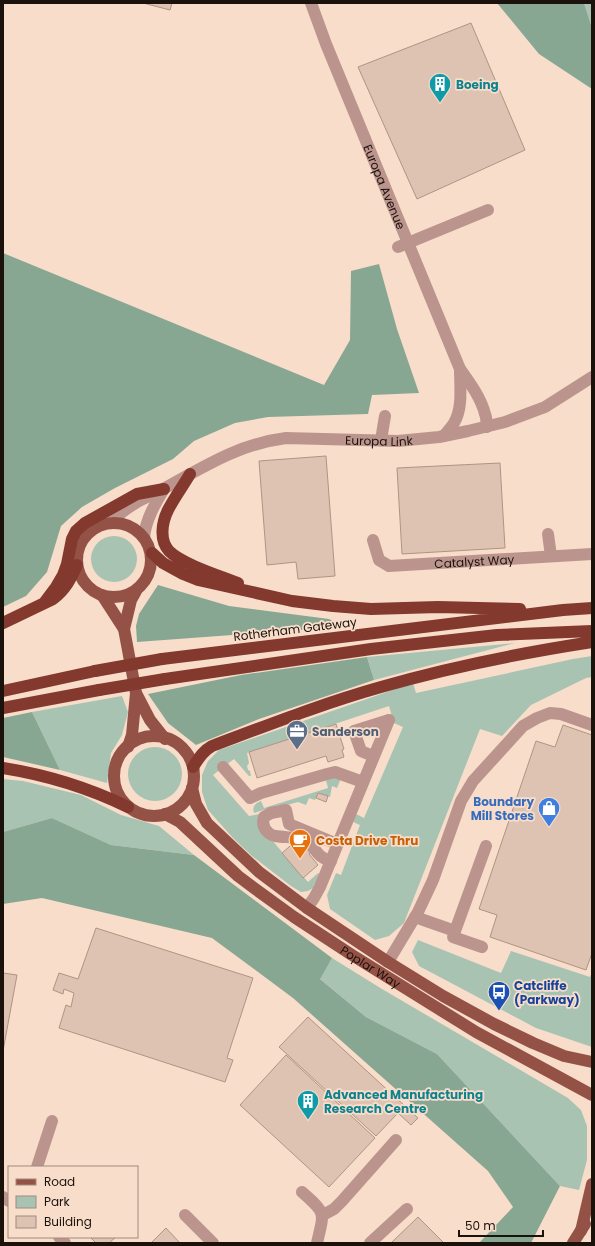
<svg xmlns="http://www.w3.org/2000/svg" width="595" height="1246" viewBox="0 0 595 1246" font-family="Poppins,sans-serif">
  <style>
    .green { fill: #a8c3b2 }
    .forest { fill: #87a793 }
    .building { fill: #dfc3b2; stroke: #ae9484 }
    .lines { fill: none; stroke-linecap: round; stroke-linejoin: round }
    .minor { stroke: #bb958d; stroke-width: 12 }
    .major { stroke: #945247; stroke-width: 12 }
    .highway { stroke: #84392e; stroke-width: 12 }
    .highway-bridge { stroke: #84392e; stroke-width: 12 }
    .labels { text-anchor: middle; dominant-baseline: central; stroke-width: 3.5; stroke-linejoin: round; paint-order: stroke }
    .culture-label { font-size: 12px; font-weight: bold; fill: #0d838f; stroke: #f8ddca; text-anchor: start }
    .street-label { font-size: 12px; fill: #1b120c; stroke: #f8ddca }
    .service-label { font-size: 12px; font-weight: bold; fill: #4e5e75; stroke: #f8ddca; text-anchor: start }
    .shop-label { font-size: 12px; font-weight: bold; fill: #366cbe; stroke: #f8ddca; text-anchor: end }
    .food-label { font-size: 12px; font-weight: bold; fill: #c56008; stroke: #f8ddca; text-anchor: start }
    .transit-label { font-size: 12px; font-weight: bold; fill: #164399; stroke: #f8ddca; text-anchor: start }
  </style>
  <rect width="100%" height="100%" fill="#f8ddca"/>
  <path class="green" d="M584,3H592V28Z
    M91 559a23 23 0 1 1 46 0a23 23 0 1 1-46 0Z
    M515,643L374,680L367,657Z
    M592,656V677L586,678L531,705L502,736L480,729L404,923L389,936L375,940L330,909L327,895L336,873L341,875L360,825L353,822L356,814L364,818L403,727L394,723L389,706L247,753L249,763L247,766L248,770L250,771L251,776H249L234,759L213,775L249,816L260,814L258,824L308,882L318,873L320,875L313,888L308,891L301,892L291,886L252,856L233,838L208,810L202,792V775L208,761L219,750L413,683L416,693L573,659Z
    M122,696L128,712L122,735L111,753L107,783L60,770L32,712Z
    M128 774a27 27 0 1 1 54 0a27 27 0 1 1-54 0Z
    M336,777L341,778L337,788L332,786L330,797L318,793L315,800L309,798L306,805L298,802L280,807L279,805L254,813C252,807 255,803 261,801L264,808L328,788L326,780Z
    M3,779L23,781L81,795L121,815L159,826L194,855L111,845L52,818L3,832Z
    M418,940L501,973L511,951L590,977L592,972V1047L536,1028L419,966L412,952Z
    M332,958L382,989L568,1098L581,1110L587,1126V1160L579,1190L560,1186L437,1054L366,1017L319,978Z"/>
  <path class="forest" d="M497,3H584L592,28V89L539,54Z
    M3,253L324,385L350,340L351,271L379,264L397,329L419,393L372,395L368,414L268,417L235,423L194,441L173,459L115,488L82,507L61,526L47,572L26,596L3,607Z
    M158,585L229,606L329,619L343,627L137,642L136,626L139,614Z
    M367,657L374,680L259,719L196,745L168,723L148,694L241,675Z
    M32,712L60,770L3,757V718Z
    M52,818L111,845L194,855L332,958L320,979L366,1017L437,1054L560,1186L531,1243H479L513,1207L488,1171L293,998L212,938L42,898L3,904V832Z"/>
  <path class="building" d="M143,3H172L170,10Z
    M471,23L525,150L417,199L358,67Z
    M326,456L335,576L298,579L296,562L267,565L259,461Z
    M500,463L505,548L402,554L397,468Z
    M336,724L344,749L342,750L344,757L328,762L326,756L257,778L249,752Z
    M563,725L592,735V953L586,970L490,937L497,915L479,909L536,741L555,747Z
    M318,793L328,796L326,802L316,798Z
    M297,840L304,849L307,846L312,852L309,854L318,865L303,878L282,853Z
    M96,928L253,978L227,1058L233,1060L225,1082L59,1028L66,1005L71,1007L74,993L64,989L63,994L53,990L59,973L78,979Z
    M3,973L17,975L3,1051Z
    M308,1017L418,1118L411,1125L398,1113L376,1136L279,1047Z
    M286,1055L375,1138L329,1187L240,1105Z
    M418,1217L444,1243H391Z
    M166,1228L180,1243H151Z
    M90,1237H116L109,1243H96Z"/>
  <g class="lines">
    <g class="minor">
      <path id="s1" d="M311,3L326,44L460,369C470,383 481,398 485,414C487,418 486,423 487,427"/>
      <path d="M398,247L488,210"/>
      <path d="M444,436C447,432 451,428 454,423C463,408 460,387 460,369"/>
      <path d="M381,440L385,416"/>
      <path id="s2" d="M111,522C120,513 131,505 143,499C150,495 158,492 165,488C205,466 239,444 286,438L398,441L439,437L468,431L505,422L545,407L592,377"/>
      <path d="M548,534L551,556"/>
      <path d="M144,537C146,519 155,504 164,489"/>
      <path id="s3" d="M373,540L379,560L389,566L592,554"/>
      <path d="M373,756L361,751L354,731L389,720"/>
      <path d="M223,767L250,798L261,793L327,774L335,772L363,782"/>
      <path d="M331,861C328,860 324,859 322,857C316,853 313,845 306,841C296,836 286,838 275,836C266,834 261,825 264,817L271,813L286,810L289,824L337,844"/>
      <path d="M307,908L314,898L320,887L389,720"/>
      <path d="M415,917L455,931L453,937L482,947"/>
      <path d="M455,931L486,846"/>
      <path d="M388,962L418,912L433,880L461,801L473,781L523,726L537,718L550,713L561,714L592,725"/>
      <path d="M37,1167L52,1121"/>
      <path d="M302,1192C327,1214 324,1212 317,1243"/>
      <path d="M3,1197L9,1201"/>
      <path d="M185,1215L213,1243"/>
      <path d="M323,1215L334,1209L342,1201L396,1140"/>
      <path d="M59,1237L65,1243"/>
      <path d="M370,1243L407,1209"/>
    </g>
    <g class="major">
      <circle cx="114" cy="560" r="37"/>
      <path d="M102,595L124,629L136,693L150,720L165,739"/>
      <path d="M124,629L131,600L136,591"/>
      <circle cx="154" cy="776" r="40"/>
      <path d="M128,747L132,735L136,693"/>
      <path d="M192,788L196,804L207,823L259,872L307,908L388,962L443,996L494,1024L533,1043L564,1056L592,1062"/>
      <path id="s4" d="M165,814L180,822L238,876L254,888L294,917L352,955L476,1032L592,1095"/>
      <path d="M581,1231L592,1184"/>
      <path d="M573,1243L585,1224"/>
    </g>
    <path class="highway" d="M190,474C183,486 174,498 168,510C162,522 159,540 169,551C182,564 220,576 238,583
      M152,553L163,563L183,574L198,580L292,601L333,606L371,609L438,607L520,609
      M44,603L56,587L63,575L67,564L72,539L76,531L85,523L137,494L164,489
      M3,623L53,599C65,590 71,579 77,565
      M162,659L563,610L592,608
      M165,679L371,649L497,635L592,631
      M3,691L95,671
      M3,708L99,690
      M193,767C199,758 203,751 212,746C268,725 324,703 381,687C450,667 521,653 592,642
      M3,768C47,775 89,788 128,807"/>
    <path class="highway-bridge" d="M95,671L162,659
      M99,690L165,679"/>
  </g>
  <defs>
    <g id="building-pin" transform="scale(1.15)"><path d="M0 17L-7.5 6A9.5 9.5 0 1 1 7.5 6Z" fill="#0f9aa8" stroke="#f8ddca"/><path d="M-4-6H4V6H1V3H-1V6H-4ZM-2.5-4.3h1.7v1.8h-1.7ZM.8-4.3h1.7v1.8H.8ZM-2.5-1h1.7V.8h-1.7ZM.8-1h1.7V.8H.8Z" fill="#fff"/></g>
    <g id="office-pin" transform="scale(1.15)"><path d="M0 17L-7.5 6A9.5 9.5 0 1 1 7.5 6Z" fill="#5c6f8a" stroke="#f8ddca"/><path d="M-6-3h4V-5.5h4V-3h4V5H-6ZM-1-4.5V-3h2v-1.5ZM-6 0V1H6V0Z" fill="#fff"/></g>
    <g id="shop-pin" transform="scale(1.15)"><path d="M0 17L-7.5 6A9.5 9.5 0 1 1 7.5 6Z" fill="#3f7fe0" stroke="#f8ddca"/><path d="M-5-2.5h2.3a2.7 3.5 0 0 1 5.4 0H5L5.5 6h-11ZM-1.5-2.5h3a1.5 2.3 0 0 0-3 0Z" fill="#fff"/></g>
    <g id="cafe-pin" transform="scale(1.15)"><path d="M0 17L-7.5 6A9.5 9.5 0 1 1 7.5 6Z" fill="#e8710a" stroke="#f8ddca"/><path d="M-5.5-4.5H6V0H3Q3 3.5 0 3.5H-2.5Q-5.5 3.5-5.5 0ZM3-3.2v2h1.7v-2ZM-6 4.5H4V6H-6Z" fill="#fff"/></g>
    <g id="bus-pin" transform="scale(1.15)"><path d="M0 17L-7.5 6A9.5 9.5 0 1 1 7.5 6Z" fill="#1a4fb4" stroke="#f8ddca"/><path d="M-5-6H5V4H4V6H2V4H-2V6H-4V4H-5ZM-3.5-4V0h7V-4ZM-3.5 1.2v1.5H-2V1.2ZM2 1.2v1.5H3.5V1.2Z" fill="#fff"/></g>
  </defs>
  <g fill-rule="evenodd">
    <use href="#building-pin" x="440" y="84"/>
    <use href="#office-pin" x="297" y="731"/>
    <use href="#shop-pin" x="549" y="808"/>
    <use href="#cafe-pin" x="300" y="840"/>
    <use href="#bus-pin" x="499" y="992"/>
    <use href="#building-pin" x="308" y="1101"/>
  </g>
  <g class="labels">
    <g class="culture-label">
      <text x="456" y="84">Boeing</text>
      <text x="324" y="1094">Advanced Manufacturing<tspan x="324" dy="14">Research Centre</tspan></text>
    </g>
    <g class="street-label">
      <text stroke="none"><textPath href="#s1" startOffset="198">Europa Avenue</textPath></text>
      <text stroke="none"><textPath href="#s2" startOffset="289">Europa Link</textPath></text>
      <text stroke="none"><textPath href="#s3" startOffset="118">Catalyst Way</textPath></text>
      <text transform="translate(295 629) rotate(-7)">Rotherham Gateway</text>
      <text stroke="none"><textPath href="#s4" startOffset="257">Poplar Way</textPath></text>
    </g>
    <g class="service-label">
      <text x="312" y="731">Sanderson</text>
    </g>
    <g class="shop-label">
      <text x="534" y="801">Boundary<tspan x="534" dy="14">Mill Stores</tspan></text>
    </g>
    <g class="food-label">
      <text x="316" y="840">Costa Drive Thru</text>
    </g>
    <g class="transit-label">
      <text x="514" y="985">Catcliffe<tspan x="514" dy="14">(Parkway)</tspan></text>
    </g>
  </g>
  <rect width="595" height="1246" fill="none" stroke="#1b120c" stroke-width="8"/>
  <rect x="8" y="1166" width="130" height="72" fill="#f8ddca" stroke="#a08c7e"/>
  <rect x="16" y="1179" width="20" height="6" fill="#945247" stroke="#a08c7e"/>
  <text x="44" y="1186" font-size="12" fill="#1b120c">Road</text>
  <rect x="16" y="1196" width="20" height="12" fill="#a8c3b2" stroke="#a08c7e"/>
  <text x="44" y="1206" font-size="12" fill="#1b120c">Park</text>
  <rect x="16" y="1216" width="20" height="12" fill="#dfc3b2" stroke="#a08c7e"/>
  <text x="44" y="1226" font-size="12" fill="#1b120c">Building</text>
  <path d="M459 1230v6h84v-6" fill="none" stroke="#1b120c" stroke-width="2"/>
  <text x="465" y="1230" font-size="12" fill="#1b120c" stroke="#f8ddca" stroke-width="3" paint-order="stroke">50 m</text>
</svg>
